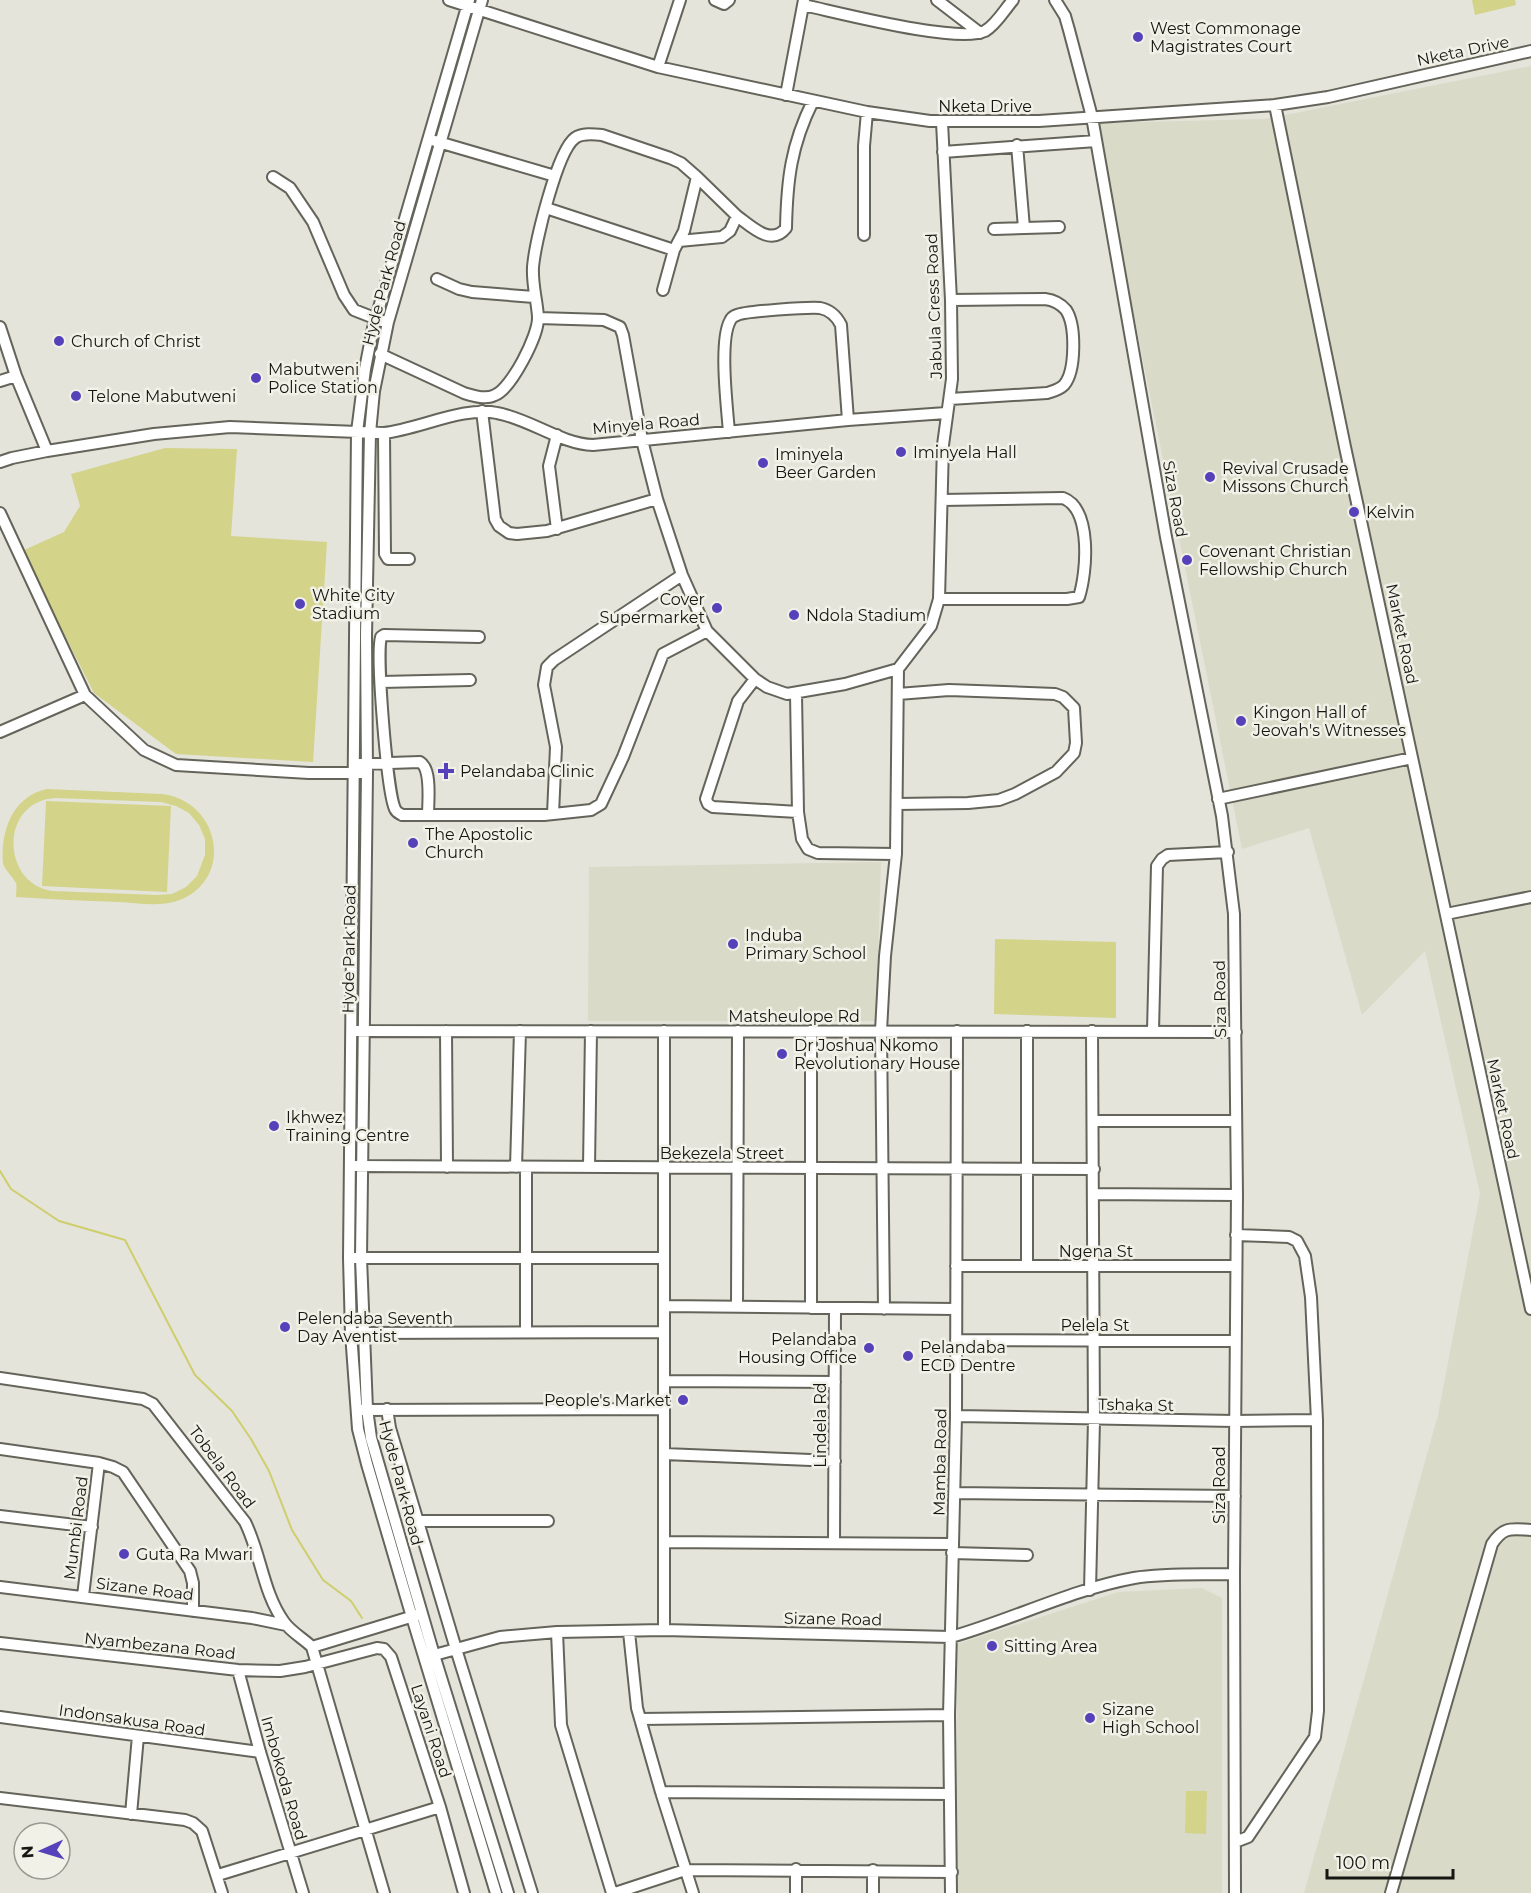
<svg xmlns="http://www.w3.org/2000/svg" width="1531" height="1893" viewBox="0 0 1531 1893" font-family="Montserrat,sans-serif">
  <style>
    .built { fill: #d9dac8 }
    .green { fill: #d3d38a; fill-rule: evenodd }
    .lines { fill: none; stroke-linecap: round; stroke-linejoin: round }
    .stream { stroke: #cece6d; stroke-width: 2 }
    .minor-casing { stroke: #64645b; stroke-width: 14 }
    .minor { stroke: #fff; stroke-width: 10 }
    .poi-dot { fill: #5542ba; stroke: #f1f1e7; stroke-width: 2 }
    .labels { text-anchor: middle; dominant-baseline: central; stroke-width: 5; stroke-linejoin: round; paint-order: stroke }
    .poi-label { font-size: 16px; fill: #161612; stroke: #f1f1e7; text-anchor: start }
    .street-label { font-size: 16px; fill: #161612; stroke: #f1f1e7 }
  </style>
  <rect width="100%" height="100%" fill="#e4e4da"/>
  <path class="built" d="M1531,66V1893H1304L1438,1415L1480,1194L1425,951L1362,1015L1309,828L1242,849L1118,237L1099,123L1265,119Z
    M881,862L876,1021H588L589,867Z
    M1202,1588L1222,1598V1893H957V1644L1118,1592Z"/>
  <path class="green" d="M1472,0H1515L1516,5L1475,15Z
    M165,448L237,449L231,536L327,542L313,762L176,754L94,693L22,551L64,532L80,506L71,474Z
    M47,789L162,794C221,801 235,881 177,901C159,907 137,903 118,902C84,901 50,899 16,897C16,893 17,886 16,883C12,876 6,871 3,864C0,829 14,796 47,789ZM56,798L161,802L176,806L189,813L199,825L205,839V855L197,876L186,887L172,894L157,895L52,891C0,883 0,800 56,798Z
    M46,801L171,806L167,892L42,886Z
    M995,939L1116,942V1018L994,1014Z
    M1186,1791H1207L1206,1834L1185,1833Z"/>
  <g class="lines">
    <path class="stream" d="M0,1171L11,1189L59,1221L125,1240L195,1375L232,1411L251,1439L269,1471L292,1530L323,1580L351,1601L362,1618"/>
    <g class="minor-casing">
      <path id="minor" d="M449,0L658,67L867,112L930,121H1039L1275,105L1328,97L1531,51
        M469,0L373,328L365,369L357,432L349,1258L351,1333L358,1429L367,1464L412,1617L496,1893
        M482,0L388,322L374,391L370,433L366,636L367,773L361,1258L367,1409L371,1438L434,1655L508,1893
        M715,0L724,4L729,0
        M937,0L980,33
        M1055,0L1065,16L1069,30L1092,117L1166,537L1222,816L1234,914L1237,1195L1234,1574L1235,1893
        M803,5C837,12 958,44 985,31C996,25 1005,9 1013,0
        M658,67L680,0
        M786,95L804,0
        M1275,105L1345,447L1531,1309
        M435,141L555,176
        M1017,145L1024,228
        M943,152L1096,141
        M273,177L290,188L313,222L344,295L354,310L382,321
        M546,208L674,250
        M737,216C751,226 771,247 786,228C787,180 791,145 813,101
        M994,229L1059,227
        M864,235V146L867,112
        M679,241L722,237L730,231L737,216L697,177
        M437,279L459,289L472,292L534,297
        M538,318L604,320L620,327L623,335L642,440L657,499L682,575L707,631L755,679L767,687L787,694L845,684L898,669L931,626L939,599L943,445L952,379L951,300L942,122
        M0,327L16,376L47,451
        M380,354L464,393C474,396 486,400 495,395C511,389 539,335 538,317C537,300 532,285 533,267C535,243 557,151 575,138C582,133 593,134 602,135L670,158L681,163L697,177L684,231L674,250L663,290
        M0,381L16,376
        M950,399L1047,393C1053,391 1059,390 1064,385C1076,371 1076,325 1066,310C1060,303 1053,300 1045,299L951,300
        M482,411L495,519L499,526L509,533L517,534L547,531L657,499
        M729,432C727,407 719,341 730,321C731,318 734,316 737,315C745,311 810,307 820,308C830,310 837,317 841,325L848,420
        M384,433L385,554L388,559H409
        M0,462L12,458L47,451L154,434L230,427L384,433C419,429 464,406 497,413C530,419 561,444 593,445L848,420L946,413
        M0,513L85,695L144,750L176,765L309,773H361
        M557,529L549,466L557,435
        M939,599H1067L1079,597C1087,572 1092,509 1063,498L942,500
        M479,637L384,635L381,637C376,655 387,792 395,809C397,813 399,813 402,815H544L591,810L601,804L623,757L663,654L707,631
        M755,679L738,701L706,799L708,804L713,807L798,812
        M381,682L470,680
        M796,694L798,812L802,839L808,849L818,853L896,854
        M0,732L85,695
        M360,764L420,762C432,769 428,802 428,815
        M1218,799L1412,758
        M897,804L968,803L999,800L1015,794L1056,772L1074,753L1076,743L1074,708L1063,697L1055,694L949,690L898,694
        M553,814L556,747L544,685L547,667L554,660L682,575
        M1446,914L1531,897
        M357,1031L1236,1032
        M446,1031L447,1167
        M811,1031V1308
        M1027,1031V1266
        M1153,1031L1157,866L1162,859L1168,855L1228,852
        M1094,1121H1235
        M356,1166L1094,1169
        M516,1167L520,1031
        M589,1167L591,1031
        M1094,1194L1237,1195
        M355,1258H664
        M956,1266H1235
        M664,1306L955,1309
        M737,1307L738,1031
        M884,1309L881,1031L885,956L896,854L898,669
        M526,1331V1167
        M358,1333L664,1332
        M956,1340L1235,1341
        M0,1378L143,1399L153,1404L245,1522C261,1554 263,1593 284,1622C291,1632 304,1639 312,1647L417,1615
        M664,1381L835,1382
        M387,1409L390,1428L456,1649L532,1893
        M361,1410L664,1409
        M956,1416L1234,1421L1317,1420
        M0,1449L99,1463L113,1467L123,1472L190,1571L193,1583V1611
        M664,1454L835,1461
        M955,1493L1235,1496
        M0,1516L92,1527
        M418,1521H548
        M664,1542L952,1544
        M834,1542L835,1308
        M952,1553L1027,1555
        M0,1587L252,1618L286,1625
        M1090,1590L1094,1420L1092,1031
        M83,1596L99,1463
        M664,1630V1031
        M557,1632L561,1725L612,1893
        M629,1632L637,1708L661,1792L693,1893
        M0,1643L238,1670L280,1671L305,1667L377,1648L384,1649L391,1657L440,1807L464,1893
        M312,1647L384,1893
        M427,1657L500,1637L557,1632L664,1630L951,1637C1011,1620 1073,1589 1134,1578C1166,1573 1201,1575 1234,1574
        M238,1670L260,1752L303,1893
        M0,1717L260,1752
        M640,1719L949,1715
        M661,1792L949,1794
        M0,1798L185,1820L193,1823L202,1831L222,1893
        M131,1814L138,1736
        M1235,1842L1248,1837L1315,1737L1318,1711L1317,1420L1311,1297L1305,1256L1297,1241L1289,1237L1236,1235
        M796,1869V1893
        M218,1875L440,1807
        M615,1893L685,1870L952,1872
        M873,1893V1870
        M951,1893L949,1715L956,1416L957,1031
        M1391,1893L1492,1544C1504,1526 1511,1529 1531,1530"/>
    </g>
    <use href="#minor" class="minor"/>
  </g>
  <g class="poi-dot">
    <circle cx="1138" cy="37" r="6"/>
    <circle cx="59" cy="341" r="6"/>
    <circle cx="256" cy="378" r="6"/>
    <circle cx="76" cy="396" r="6"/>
    <circle cx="901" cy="452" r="6"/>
    <circle cx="763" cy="463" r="6"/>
    <circle cx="1210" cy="477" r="6"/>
    <circle cx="1354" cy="512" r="6"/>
    <circle cx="1187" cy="560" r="6"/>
    <circle cx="300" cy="604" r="6"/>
    <circle cx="717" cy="608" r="6"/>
    <circle cx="794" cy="615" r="6"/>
    <circle cx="1241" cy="721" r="6"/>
    <path d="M443 762h6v6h6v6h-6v6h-6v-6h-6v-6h6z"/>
    <circle cx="413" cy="843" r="6"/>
    <circle cx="733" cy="944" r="6"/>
    <circle cx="782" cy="1054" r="6"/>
    <circle cx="274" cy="1126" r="6"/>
    <circle cx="285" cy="1327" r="6"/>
    <circle cx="869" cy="1348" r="6"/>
    <circle cx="908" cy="1356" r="6"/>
    <circle cx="683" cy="1400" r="6"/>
    <circle cx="124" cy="1554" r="6"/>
    <circle cx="992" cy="1646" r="6"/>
    <circle cx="1090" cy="1718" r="6"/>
  </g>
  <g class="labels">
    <g class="poi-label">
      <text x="1150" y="28">West Commonage<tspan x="1150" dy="18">Magistrates Court</tspan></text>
      <text x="71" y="341">Church of Christ</text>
      <text x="268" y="369">Mabutweni<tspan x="268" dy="18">Police Station</tspan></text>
      <text x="88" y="396">Telone Mabutweni</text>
      <text x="913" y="452">Iminyela Hall</text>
      <text x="775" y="454">Iminyela<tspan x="775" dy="18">Beer Garden</tspan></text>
      <text x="1222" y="468">Revival Crusade<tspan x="1222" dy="18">Missons Church</tspan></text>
      <text x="1366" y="512">Kelvin</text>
      <text x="1199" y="551">Covenant Christian<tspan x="1199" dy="18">Fellowship Church</tspan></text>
      <text x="312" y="595">White City<tspan x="312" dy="18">Stadium</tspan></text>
      <text x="705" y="599" text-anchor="end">Cover<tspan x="705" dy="18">Supermarket</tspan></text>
      <text x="806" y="615">Ndola Stadium</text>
      <text x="1253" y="712">Kingon Hall of<tspan x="1253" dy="18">Jeovah's Witnesses</tspan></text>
      <text x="460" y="771">Pelandaba Clinic</text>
      <text x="425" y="834">The Apostolic<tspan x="425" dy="18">Church</tspan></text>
      <text x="745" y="935">Induba<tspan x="745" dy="18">Primary School</tspan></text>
      <text x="794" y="1045">Dr Joshua Nkomo<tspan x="794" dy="18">Revolutionary House</tspan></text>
      <text x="286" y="1117">Ikhwez<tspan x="286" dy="18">Training Centre</tspan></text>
      <text x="297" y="1318">Pelendaba Seventh<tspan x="297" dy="18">Day Aventist</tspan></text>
      <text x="857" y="1339" text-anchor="end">Pelandaba<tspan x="857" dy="18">Housing Office</tspan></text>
      <text x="920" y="1347">Pelandaba<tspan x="920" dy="18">ECD Dentre</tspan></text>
      <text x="671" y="1400" text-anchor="end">People's Market</text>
      <text x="136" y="1554">Guta Ra Mwari</text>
      <text x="1004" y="1646">Sitting Area</text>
      <text x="1102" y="1709">Sizane<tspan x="1102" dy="18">High School</tspan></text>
    </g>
    <g class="street-label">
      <text transform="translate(1463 51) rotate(-12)">Nketa Drive</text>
      <text x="985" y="106">Nketa Drive</text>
      <text transform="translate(384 283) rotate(-75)">Hyde Park Road</text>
      <text transform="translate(934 306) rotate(-92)">Jabula Cress Road</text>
      <text transform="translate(646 424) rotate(-5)">Minyela Road</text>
      <text transform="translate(1175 499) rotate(80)">Siza Road</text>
      <text transform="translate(1402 634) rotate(78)">Market Road</text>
      <text transform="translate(349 949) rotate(-89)">Hyde Park Road</text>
      <text transform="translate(1220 999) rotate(-91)">Siza Road</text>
      <text x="794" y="1016">Matsheulope Rd</text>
      <text transform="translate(1503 1109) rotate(78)">Market Road</text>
      <text x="722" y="1153">Bekezela Street</text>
      <text x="1096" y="1251">Ngena St</text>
      <text x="1095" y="1325">Pelela St</text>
      <text transform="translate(1136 1405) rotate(1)">Tshaka St</text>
      <text transform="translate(820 1425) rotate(-90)">Lindela Rd</text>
      <text transform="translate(940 1462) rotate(-89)">Mamba Road</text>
      <text transform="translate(222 1467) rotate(53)">Tobela Road</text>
      <text transform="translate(401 1483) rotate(75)">Hyde Park Road</text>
      <text transform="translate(1219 1485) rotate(-90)">Siza Road</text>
      <text transform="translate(76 1528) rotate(-83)">Mumbi Road</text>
      <text transform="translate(145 1589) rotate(7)">Sizane Road</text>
      <text transform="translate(833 1619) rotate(1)">Sizane Road</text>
      <text transform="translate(160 1646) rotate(6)">Nyambezana Road</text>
      <text transform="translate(132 1720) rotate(8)">Indonsakusa Road</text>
      <text transform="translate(431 1731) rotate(72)">Layani Road</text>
      <text transform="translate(284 1778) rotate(74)">Imbokoda Road</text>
    </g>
  </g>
  <g transform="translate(42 1851) rotate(266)"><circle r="28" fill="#f1f1e7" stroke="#999992" stroke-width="1.5"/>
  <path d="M0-4.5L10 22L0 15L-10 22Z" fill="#5542ba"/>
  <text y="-9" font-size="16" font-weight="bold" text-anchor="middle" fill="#161612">N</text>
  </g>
  <path d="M1327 1869v9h126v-9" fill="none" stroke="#161612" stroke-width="3"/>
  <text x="1336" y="1869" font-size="18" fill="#161612" stroke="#f1f1e7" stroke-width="4.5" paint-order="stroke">100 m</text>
</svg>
